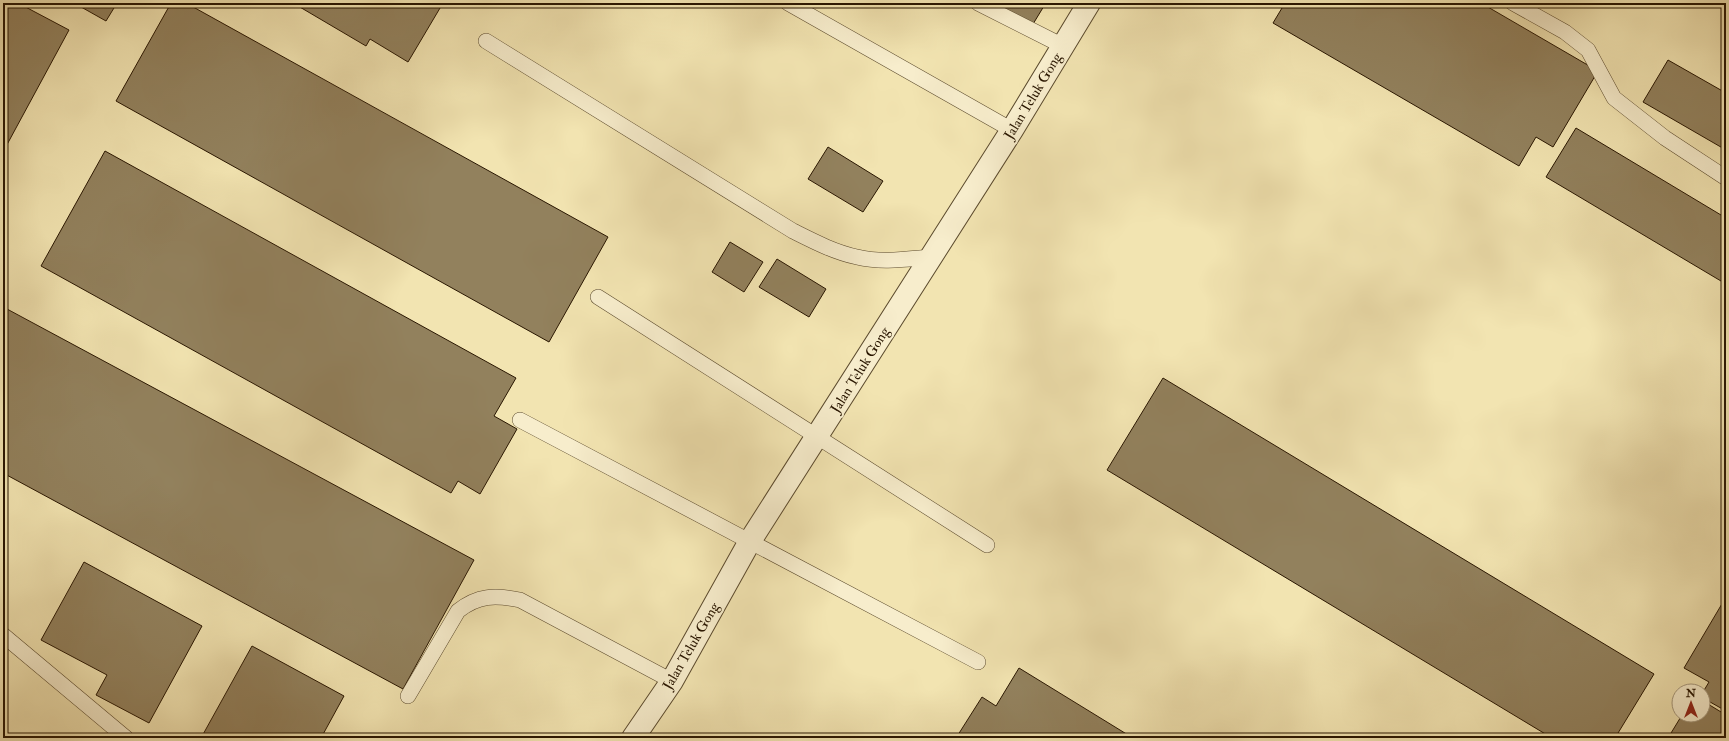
<svg xmlns="http://www.w3.org/2000/svg" width="1729" height="741" viewBox="0 0 1729 741" font-family="'IM FELL Double Pica',serif">
  <style>
    .building { fill: #92815d; stroke: #291601 }
    .lines { fill: none; stroke-linecap: round; stroke-linejoin: round }
    .service-casing { stroke: #5b4a2d; stroke-width: 16 }
    .tertiary-casing { stroke: #5b4a2d; stroke-width: 24 }
    .service { stroke: #f7edcc; stroke-width: 15 }
    .tertiary { stroke: #f7edcc; stroke-width: 22 }
    .labels { text-anchor: middle; dominant-baseline: central; stroke-width: 4; stroke-linejoin: round; paint-order: stroke }
    .street-label { font-size: 14px; fill: #291601; stroke: #f7edcc }
  </style>
  <rect width="100%" height="100%" fill="#f2e4b1"/>
  <filter id="stains"><feTurbulence type="fractalNoise" baseFrequency=".005" numOctaves="4"/><feColorMatrix values="0 0 0 0 .2 0 0 0 0 .09 0 0 0 0 .02 0 0 0 .5 -.17"/></filter>
  <radialGradient id="worn" r=".72"><stop offset=".6" stop-color="#630" stop-opacity="0"/><stop offset="1" stop-color="#630" stop-opacity=".3"/></radialGradient>
  <path class="building" d="M3,3H18L69,30L3,152Z
    M74,3H117L106,21Z
    M171,3H186L608,237L549,342L116,101Z
    M293,3H443L408,62L370,39L366,46Z
    M997,3H1040L1044,6L1030,29L994,8Z
    M1285,3H1481L1598,71L1553,147L1536,137L1519,166L1273,23Z
    M1668,60L1726,93V150L1643,102Z
    M1576,128L1726,218V284L1546,177Z
    M828,147L883,181L863,212L808,179Z
    M105,151L516,378L494,416L517,429L480,494L458,481L451,493L41,266Z
    M730,242L763,262L744,292L712,272Z
    M777,259L826,289L809,317L759,287Z
    M7,309L474,560L403,689L3,473V317Z
    M1163,378L1654,674L1615,738H1552L1107,470Z
    M84,562L202,626L149,723L96,695L107,675L41,640Z
    M1726,597V711L1703,698V692L1709,682L1684,668Z
    M252,646L344,696L321,738H201Z
    M1019,668L1133,738H956L982,697L996,706Z
    M1703,701L1726,715V738H1668L1682,715H1703Z"/>
  <g class="lines">
    <g class="service-casing">
      <path id="service" d="M788,3L1012,130
        M978,3L1063,46
        M1513,3L1565,32L1588,50L1614,98L1665,138L1726,178
        M486,41L793,231C813,241 834,252 857,257C881,263 907,259 931,257
        M598,297L987,545
        M520,420L978,662
        M3,635L126,738
        M408,696L458,611C478,595 495,595 520,600L672,681"/>
    </g>
    <g class="tertiary-casing">
      <path id="tertiary" d="M633,738L672,681L750,541L1012,130L1089,3"/>
    </g>
    <use href="#service" class="service"/>
    <use href="#tertiary" class="tertiary"/>
  </g>
  <g class="labels">
    <g class="street-label">
      <text transform="translate(1033 96) rotate(-59)">Jalan Teluk Gong</text>
      <text transform="translate(860 370) rotate(-58)">Jalan Teluk Gong</text>
      <text transform="translate(691 646) rotate(-60)">Jalan Teluk Gong</text>
    </g>
  </g>
  <rect width="1729" height="741" fill="none" stroke="#f2e4b1" stroke-width="16"/>
  <rect x="4" y="4" width="1721" height="733" fill="none" stroke="#291601" stroke-width="2"/>
  <rect x="8" y="8" width="1713" height="725" fill="none" stroke="#291601"/>
  <g transform="translate(1691 703)"><circle r="19" fill="#f7edcc" stroke="#a5977b"/>
  <path d="M0-3L7 15L0 10L-7 15Z" fill="#8f2418"/>
  <text y="-6" font-size="11" font-weight="bold" text-anchor="middle" fill="#291601">N</text>
  </g>
  <rect width="100%" height="100%" filter="url(#stains)"/>
  <rect width="100%" height="100%" fill="url(#worn)"/>
</svg>
